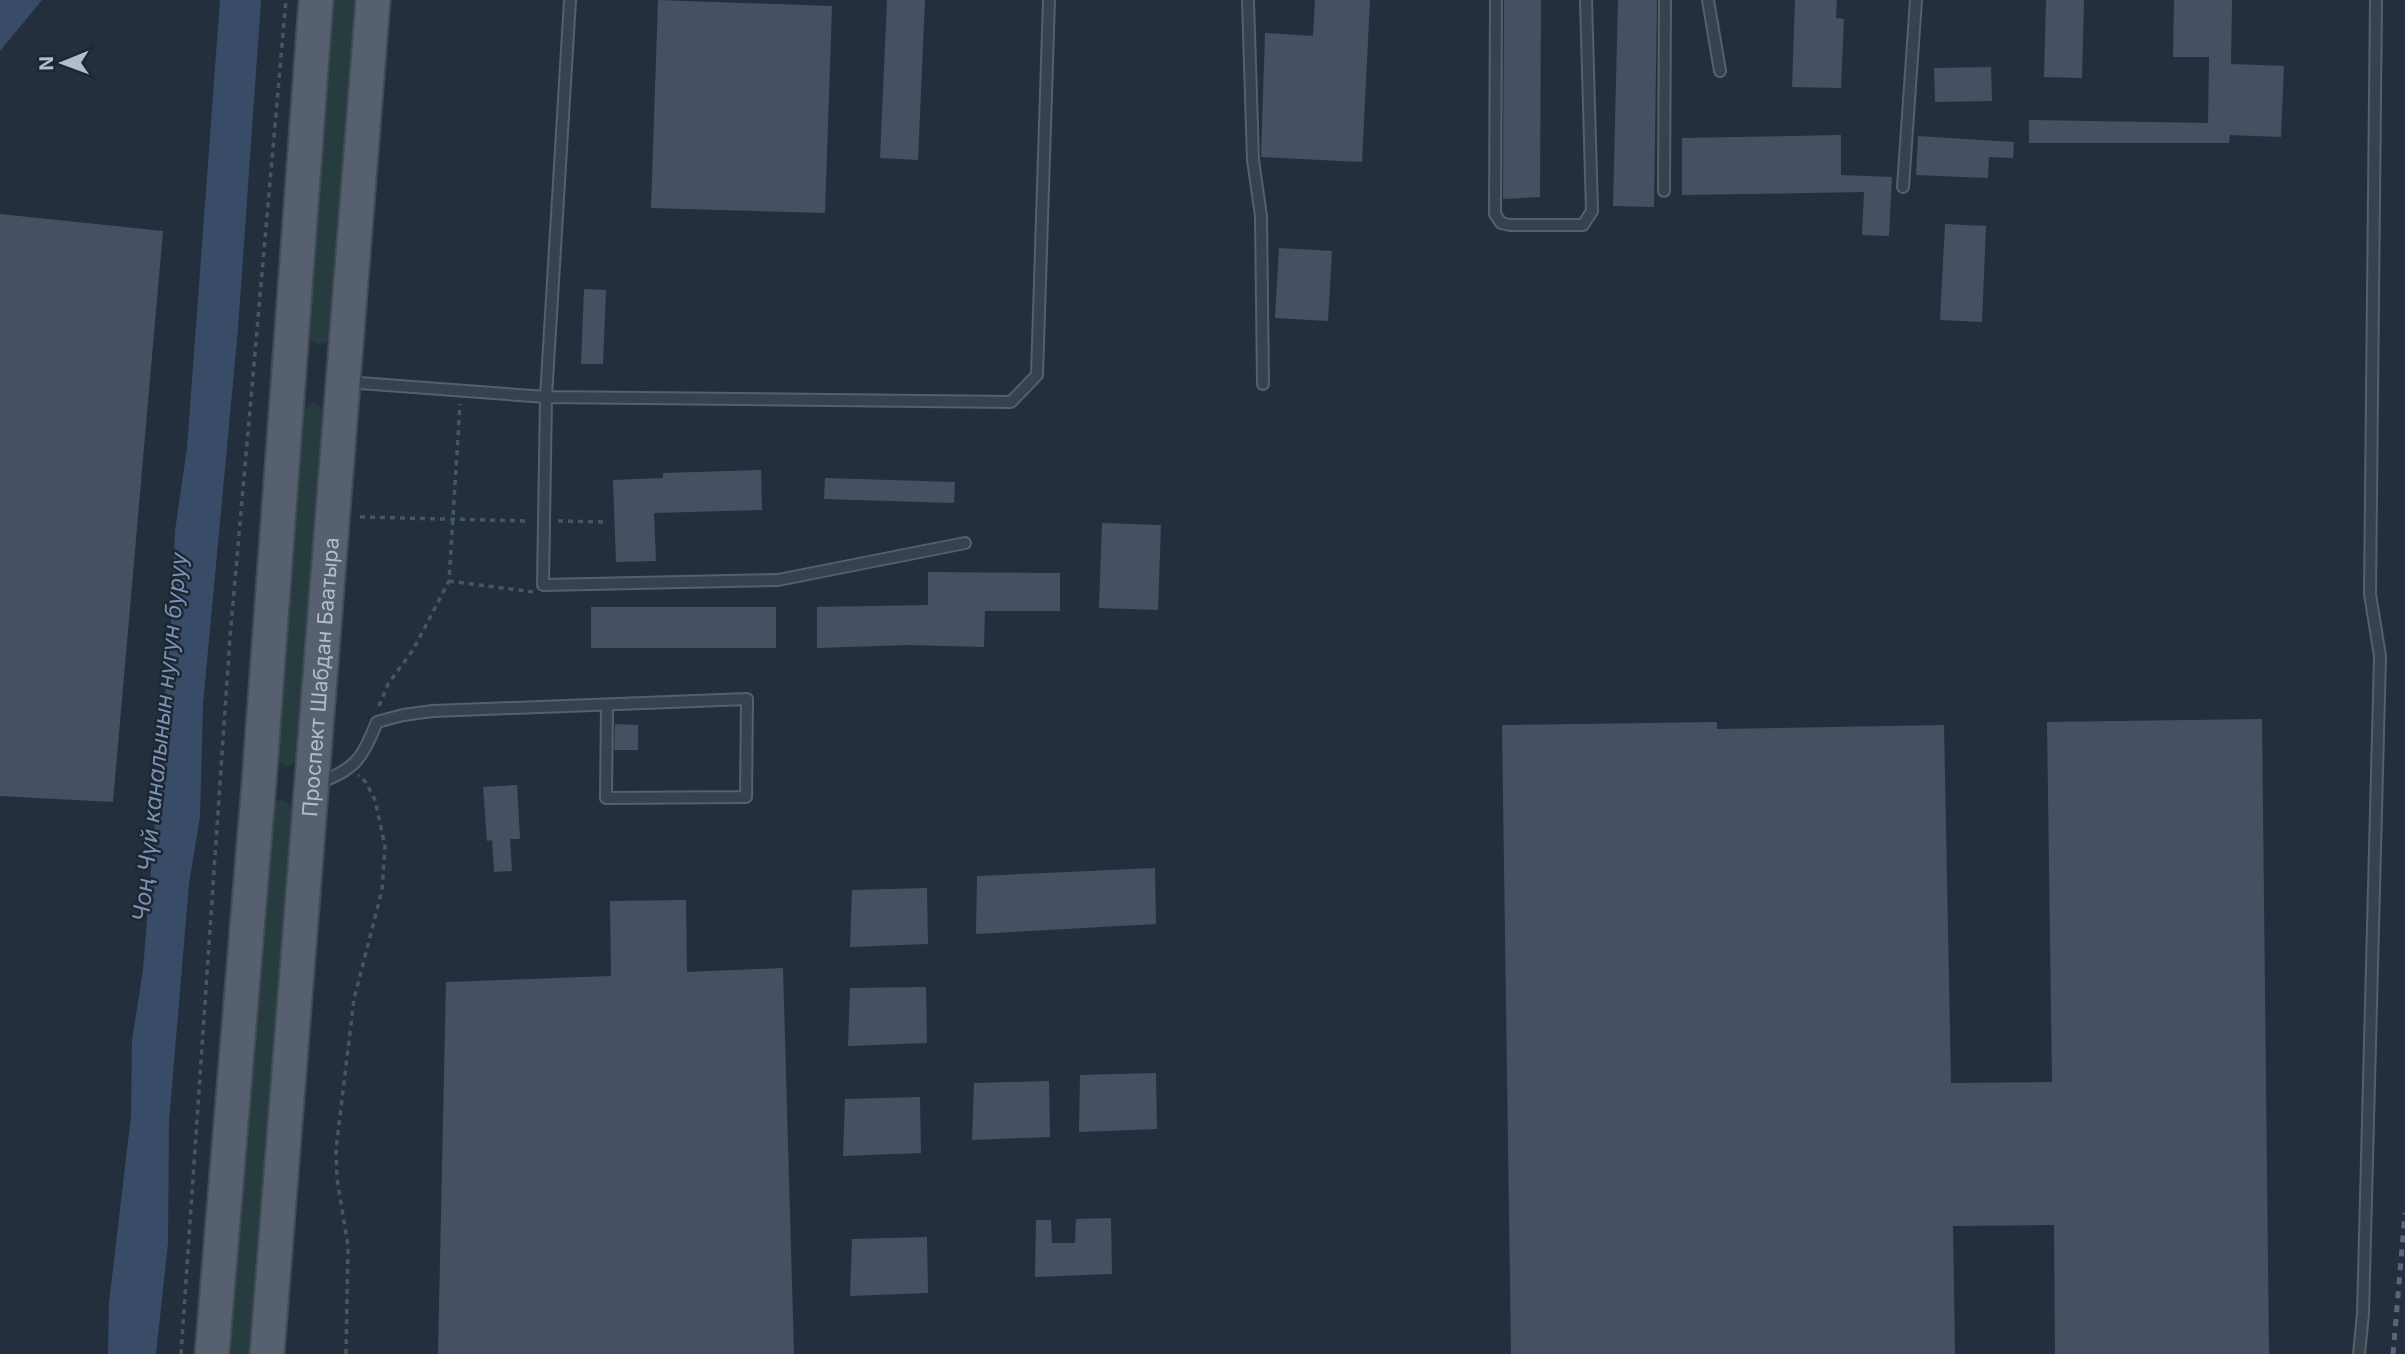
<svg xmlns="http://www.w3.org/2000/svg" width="2405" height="1354" viewBox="0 0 2405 1354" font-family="Inter,sans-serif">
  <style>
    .green { fill: #263c3f }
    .water { fill: #394c67 }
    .building { fill: #455162 }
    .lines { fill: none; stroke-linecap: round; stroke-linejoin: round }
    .lane-casing { stroke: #565f6c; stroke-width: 14 }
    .primary-casing { stroke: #414a57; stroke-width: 37 }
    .path { stroke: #44595c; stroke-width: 3.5; stroke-dasharray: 5 5; stroke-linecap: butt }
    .lane { stroke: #38414e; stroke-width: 10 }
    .primary { stroke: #56606e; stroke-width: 33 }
    .rail { stroke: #5a6575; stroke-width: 5; stroke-dasharray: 7 7; stroke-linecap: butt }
    .labels { text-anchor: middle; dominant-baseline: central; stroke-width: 5; stroke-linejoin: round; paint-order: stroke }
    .street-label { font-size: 21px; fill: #b4bcc9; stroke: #1d2633 }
    .water-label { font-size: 23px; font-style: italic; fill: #7c92b1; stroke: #1d2633 }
  </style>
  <rect width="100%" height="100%" fill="#242f3e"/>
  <path class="green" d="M329,0H359L330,341C320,346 314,345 306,337Z
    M312,403L318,404L326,416L299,761L287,767L275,759L302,410Z
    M279,800L286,801L294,812L255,1354H226L272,803Z"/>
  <path class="water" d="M0,0H42L0,51Z
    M220,0H261L238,329L203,704L200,817L189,884L169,1122L168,1243L156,1354H108L109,1303L131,1116L132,1040L143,970L172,608L175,531L187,448Z"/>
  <path class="building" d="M658,0L832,6L825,213L651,208Z
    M887,0H925L918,160L880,158Z
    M1315,0H1370L1362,162L1261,157L1265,33L1313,36Z
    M1504,0H1541L1540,197L1503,199Z
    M1618,0H1657L1654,207L1613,206Z
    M1795,0H1837L1836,18L1844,19L1841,88L1792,87Z
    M2046,0H2084L2082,78L2044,77Z
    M2174,0H2232L2231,64L2284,66L2281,137L2230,135L2229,143H2029V120L2208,123L2209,57H2173Z
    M1991,67L1992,101L1935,102L1934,68Z
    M1841,135V175L1892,177L1889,236L1862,235L1864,192L1682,195V138Z
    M1918,136L2014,142L2013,158L1989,157L1988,178L1916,175Z
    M0,214L163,231L113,802L0,796Z
    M1945,224L1986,226L1982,322L1940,320Z
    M1279,248L1332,251L1328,321L1275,318Z
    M584,289L606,290L603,364H581Z
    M761,470L762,510L654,513L656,561L616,562L613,480L663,478V473Z
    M825,478L955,482L954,503L824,499Z
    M1102,523L1161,525L1158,610L1099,608Z
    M928,572L1060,573V611H985L984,647L908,645L817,648V607L928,605Z
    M591,607H776V648H591Z
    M2262,719L2269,1354H2055L2054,1225L1953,1226L1955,1354H1511L1502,725L1717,722V729L1944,725L1951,1083L2052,1082L2047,722Z
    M615,724L638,725V750H614Z
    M517,785L520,839H510L512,871L494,872L492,840L487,841L483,787Z
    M1155,868L1156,924L976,934L977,876Z
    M927,888L928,944L850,947L852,890Z
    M686,900L687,972L783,968L794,1354H438L446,982L611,976L610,901Z
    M926,987L927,1043L848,1046L850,988Z
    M1156,1073L1157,1129L1079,1132L1080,1075Z
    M1049,1081L1050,1137L972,1140L974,1083Z
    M920,1097L921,1153L843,1156L845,1099Z
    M1111,1218L1112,1274L1035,1277L1036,1220H1051L1052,1243H1075L1076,1219Z
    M927,1237L928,1293L850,1296L852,1239Z"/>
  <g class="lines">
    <g class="lane-casing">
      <path id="lane" d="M570,0L546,397L543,585L778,580L965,543
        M1248,0L1253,160L1261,216L1263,384
        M1496,0L1495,214L1501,223L1510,225H1583L1592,211L1586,0
        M1708,0L1720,71
        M1903,187L1916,0
        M1664,191L1665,0
        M346,382L546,397L1011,402L1037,375L1049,0
        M316,784C356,769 361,760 377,722L403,715L433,711L747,699L746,797L606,798L607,705
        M2359,1354L2363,1314L2380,656L2370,594L2376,0"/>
    </g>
    <g class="primary-casing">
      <g id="primary">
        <path d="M212,1354L259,783L316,0"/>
        <path id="s1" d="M267,1354L373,0"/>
      </g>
    </g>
    <path class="path" d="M360,517L529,521
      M558,521L606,522
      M449,581L533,592
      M379,706L388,684L413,650L449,581L460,404
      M181,1354L230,637L286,0
      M346,1354L348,1246L337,1179L336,1149L354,999L382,890L385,846L375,800L365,781L358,775"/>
    <use href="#lane" class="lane"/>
    <use href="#primary" class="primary"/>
    <path class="rail" d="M2393,1354L2405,1213"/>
  </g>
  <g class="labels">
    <g class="street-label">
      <text stroke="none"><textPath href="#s1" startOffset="679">Проспект Шабдан Баатыра</textPath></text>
    </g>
    <g class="water-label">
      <text transform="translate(160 737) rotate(-84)">Чоң Чүй каналынын нугун буруу</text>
    </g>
  </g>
  <g transform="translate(63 63) rotate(269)" stroke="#1d2633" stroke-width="5" paint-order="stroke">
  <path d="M0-5L12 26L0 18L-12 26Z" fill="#b4bcc9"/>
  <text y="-10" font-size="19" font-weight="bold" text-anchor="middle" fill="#b4bcc9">N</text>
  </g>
</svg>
